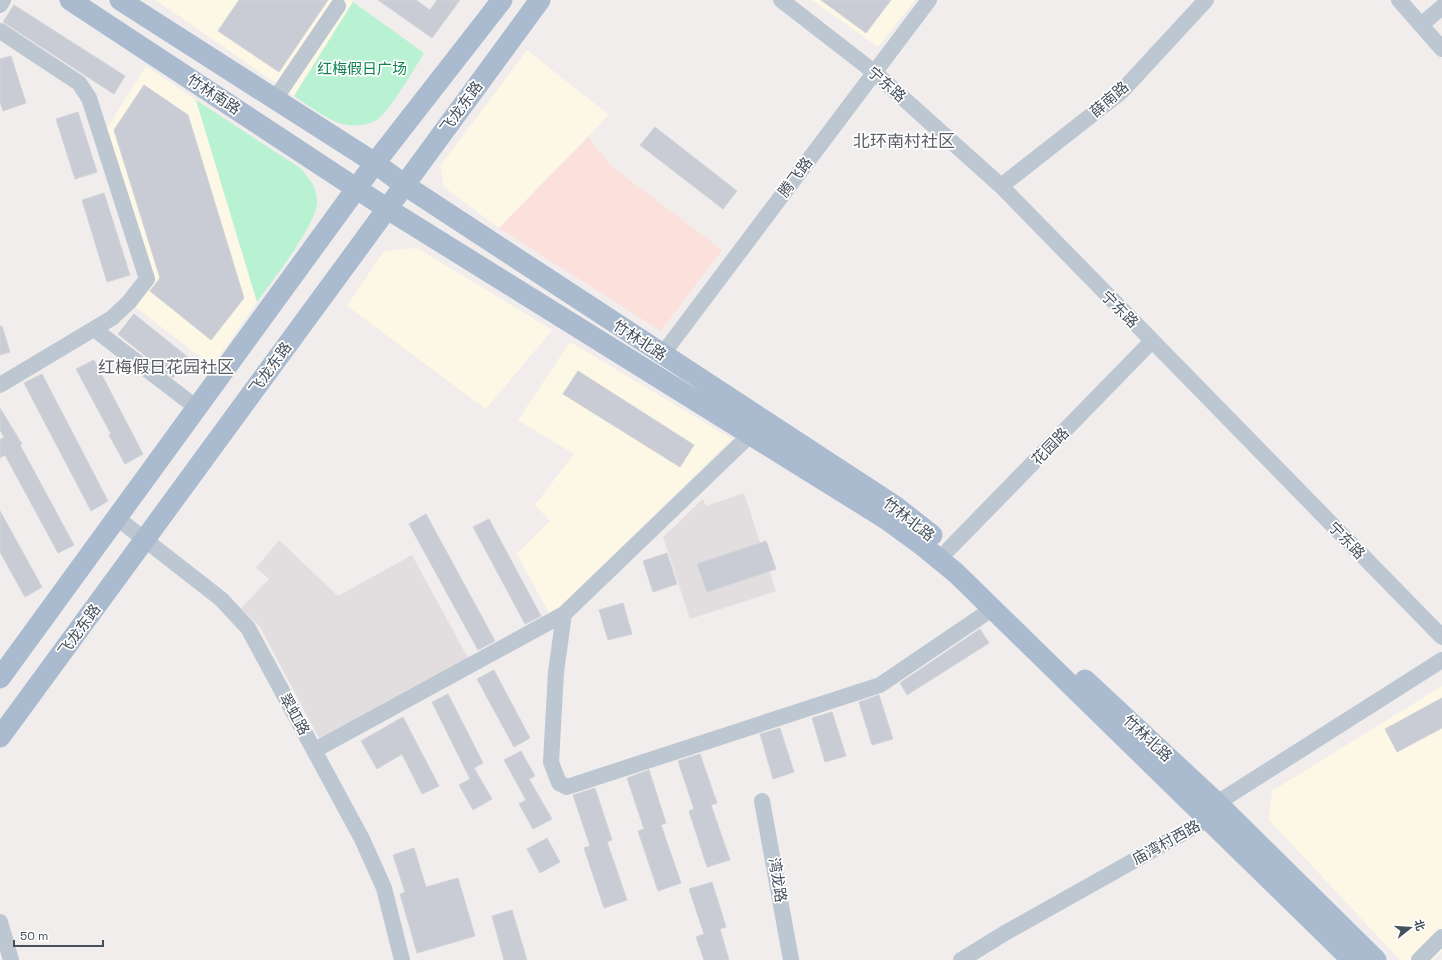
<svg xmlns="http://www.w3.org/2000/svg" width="1442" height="960" viewBox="0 0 1442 960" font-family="'Space Grotesk','Noto Sans SC',sans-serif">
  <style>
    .commercial { fill: #fdf7e5 }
    .education { fill: #e2dedf }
    .medical { fill: #fce0db }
    .green { fill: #b8f2d2 }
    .building { fill: #c9ccd4; stroke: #d1d3da }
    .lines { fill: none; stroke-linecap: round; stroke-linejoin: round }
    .minor { stroke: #bdc7d1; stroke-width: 16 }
    .major { stroke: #abbbcf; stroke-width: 21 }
    .labels { text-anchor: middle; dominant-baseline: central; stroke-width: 3.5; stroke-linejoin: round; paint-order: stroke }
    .park-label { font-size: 15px; fill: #108350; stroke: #fff }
    .street-label { font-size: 15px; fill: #45505c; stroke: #fff }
    .quarter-label { font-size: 17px; fill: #5a5d63; stroke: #fff }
  </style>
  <rect width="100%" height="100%" fill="#f1eded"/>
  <path class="commercial" d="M156,0H351L353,2L294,96Z
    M812,0H915L878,47Z
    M527,50L609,115L499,228L444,187L440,166Z
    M146,66L196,100L257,302L212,366L129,302L147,279L102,136Z
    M417,248L552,330L486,409L347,306L384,251Z
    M570,342L732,439L562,605L549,613L517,554L550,521L535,505L574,454L518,420Z
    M1442,686V950L1433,960H1400L1269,820L1272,791Z"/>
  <path class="education" d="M744,493L776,591L690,619L663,537L703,499L706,506Z
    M279,540L338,596L412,555L468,658L320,740L260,627L241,608L269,579L256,568Z"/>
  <path class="medical" d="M588,137L611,166L722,250L661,331L499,228Z"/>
  <path class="green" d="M353,2L424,53C414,69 391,109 378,119C369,126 350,127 339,123C325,118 307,104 294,96Z
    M196,100L300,168C309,178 318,188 317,203C316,225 272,281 257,302Z"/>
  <path class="building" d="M239,0H328L279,72L218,31Z
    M378,0H416L430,10L437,0H460L432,38Z
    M821,0H891L866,33Z
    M14,5L125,76L114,94L3,22Z
    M11,56L26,103L3,111L0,102V59Z
    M144,85L188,115L244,298L211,340L150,291L160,278L114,130Z
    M78,112L97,172L75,179L56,119Z
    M655,127L737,191L723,209L640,145Z
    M104,193L130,275L107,282L82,200Z
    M134,314L189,358L173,378L118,334Z
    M0,326H2L10,352L0,355Z
    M94,360L143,454L125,464L109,435L111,434L76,369Z
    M578,371L694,445L680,467L563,394Z
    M42,374L108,501L91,511L24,383Z
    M0,408L22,444L20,445L74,545L58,553L5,455L0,458V440L4,437L0,430Z
    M0,511L42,587L25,597L0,552Z
    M426,514L495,641L478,650L409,524Z
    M489,519L541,616L525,624L473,527Z
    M766,541L776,569L707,592L697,564Z
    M667,553L677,584L653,592L643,561Z
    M623,603L632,634L608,640L599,610Z
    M980,629L989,643L907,695L900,683Z
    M494,670L530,738L514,747L477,679Z
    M448,694L483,763L474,768L492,799L473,810L459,785L470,779L432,702Z
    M879,695L893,739L872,745L859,702Z
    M1442,698V728L1397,752L1385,729Z
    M832,712L846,756L825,762L812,718Z
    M403,717L439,786L422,794L402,754L377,769L361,741Z
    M780,728L794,772L773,779L760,734Z
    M521,751L535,776L529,779L552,819L533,829L519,804L526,800L504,760Z
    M700,754L717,803L711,805L730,860L707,867L689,811L694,809L678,761Z
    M649,770L666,823L661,825L681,883L658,891L638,831L644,829L627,778Z
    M595,788L612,840L607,842L627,900L604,908L584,848L590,846L573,795Z
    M547,838L560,862L540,873L527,849Z
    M414,848L426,887L458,878L475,936L417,953L400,894L405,892L393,855Z
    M712,882L726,927L720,929L729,960H704L696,937L704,934L689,889Z
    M512,910L527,960H504L492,916Z"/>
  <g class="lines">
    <path class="minor" d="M781,0L874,72L1001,186L1442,637
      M1399,0L1442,49
      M0,5L3,0
      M1421,25L1442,7
      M0,31L79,83L89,98L147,279L129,302L112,318L0,385
      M275,99L338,6
      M1001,186L1121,92L1206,0
      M94,329L197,408
      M662,355L929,0
      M750,435L564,614L556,672L551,762L559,783L567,787L880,685L992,609
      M117,518L221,599L248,628L362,839L384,888L402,960
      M948,550L1152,341
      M315,750L564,614
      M762,801L791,960
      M0,922L11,960
      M961,960L1005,933L1208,819L1217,803L1442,660
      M1419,960L1442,937"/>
    <path class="major" d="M70,0L386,208L886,519L923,546L956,573L1352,960
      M120,0L375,163L403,184L895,506L932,535
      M0,678L375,163L502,0
      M1085,680L1217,803L1376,960
      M0,737L540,0"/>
  </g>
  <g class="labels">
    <g class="park-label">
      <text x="362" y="68">红梅假日广场</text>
    </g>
    <g class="street-label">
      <text transform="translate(887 84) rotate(41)">宁东路</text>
      <text transform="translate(214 94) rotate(33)">竹林南路</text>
      <text transform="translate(1109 99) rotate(-41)">薛南路</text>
      <text transform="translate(461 107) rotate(-54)">飞龙东路</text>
      <text transform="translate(795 177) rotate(-53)">腾飞路</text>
      <text transform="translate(1120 309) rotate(45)">宁东路</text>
      <text transform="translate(640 340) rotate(33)">竹林北路</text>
      <text transform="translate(270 368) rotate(-54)">飞龙东路</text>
      <text transform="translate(1050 446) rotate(-46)">花园路</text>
      <text transform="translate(909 519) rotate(38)">竹林北路</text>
      <text transform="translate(1347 540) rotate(46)">宁东路</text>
      <text transform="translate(79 630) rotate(-54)">飞龙东路</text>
      <text transform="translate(295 714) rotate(61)">翠虹路</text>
      <text transform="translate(1148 738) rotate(43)">竹林北路</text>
      <text transform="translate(1166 842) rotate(-29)">庙湾村西路</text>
      <text transform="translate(778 880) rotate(81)">湾龙路</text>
    </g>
    <g class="quarter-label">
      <text x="904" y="141">北环南村社区</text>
      <text x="166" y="367">红梅假日花园社区</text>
    </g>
  </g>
  <g transform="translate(1410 928) rotate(73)" stroke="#ffffff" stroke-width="3" paint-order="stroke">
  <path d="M0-3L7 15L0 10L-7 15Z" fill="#45505c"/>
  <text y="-6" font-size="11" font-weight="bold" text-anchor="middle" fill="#45505c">北</text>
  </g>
  <path d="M14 940v6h89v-6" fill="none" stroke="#45505c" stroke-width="2"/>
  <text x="20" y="940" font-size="12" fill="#45505c" stroke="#ffffff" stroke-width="3" paint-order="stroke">50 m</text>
</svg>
